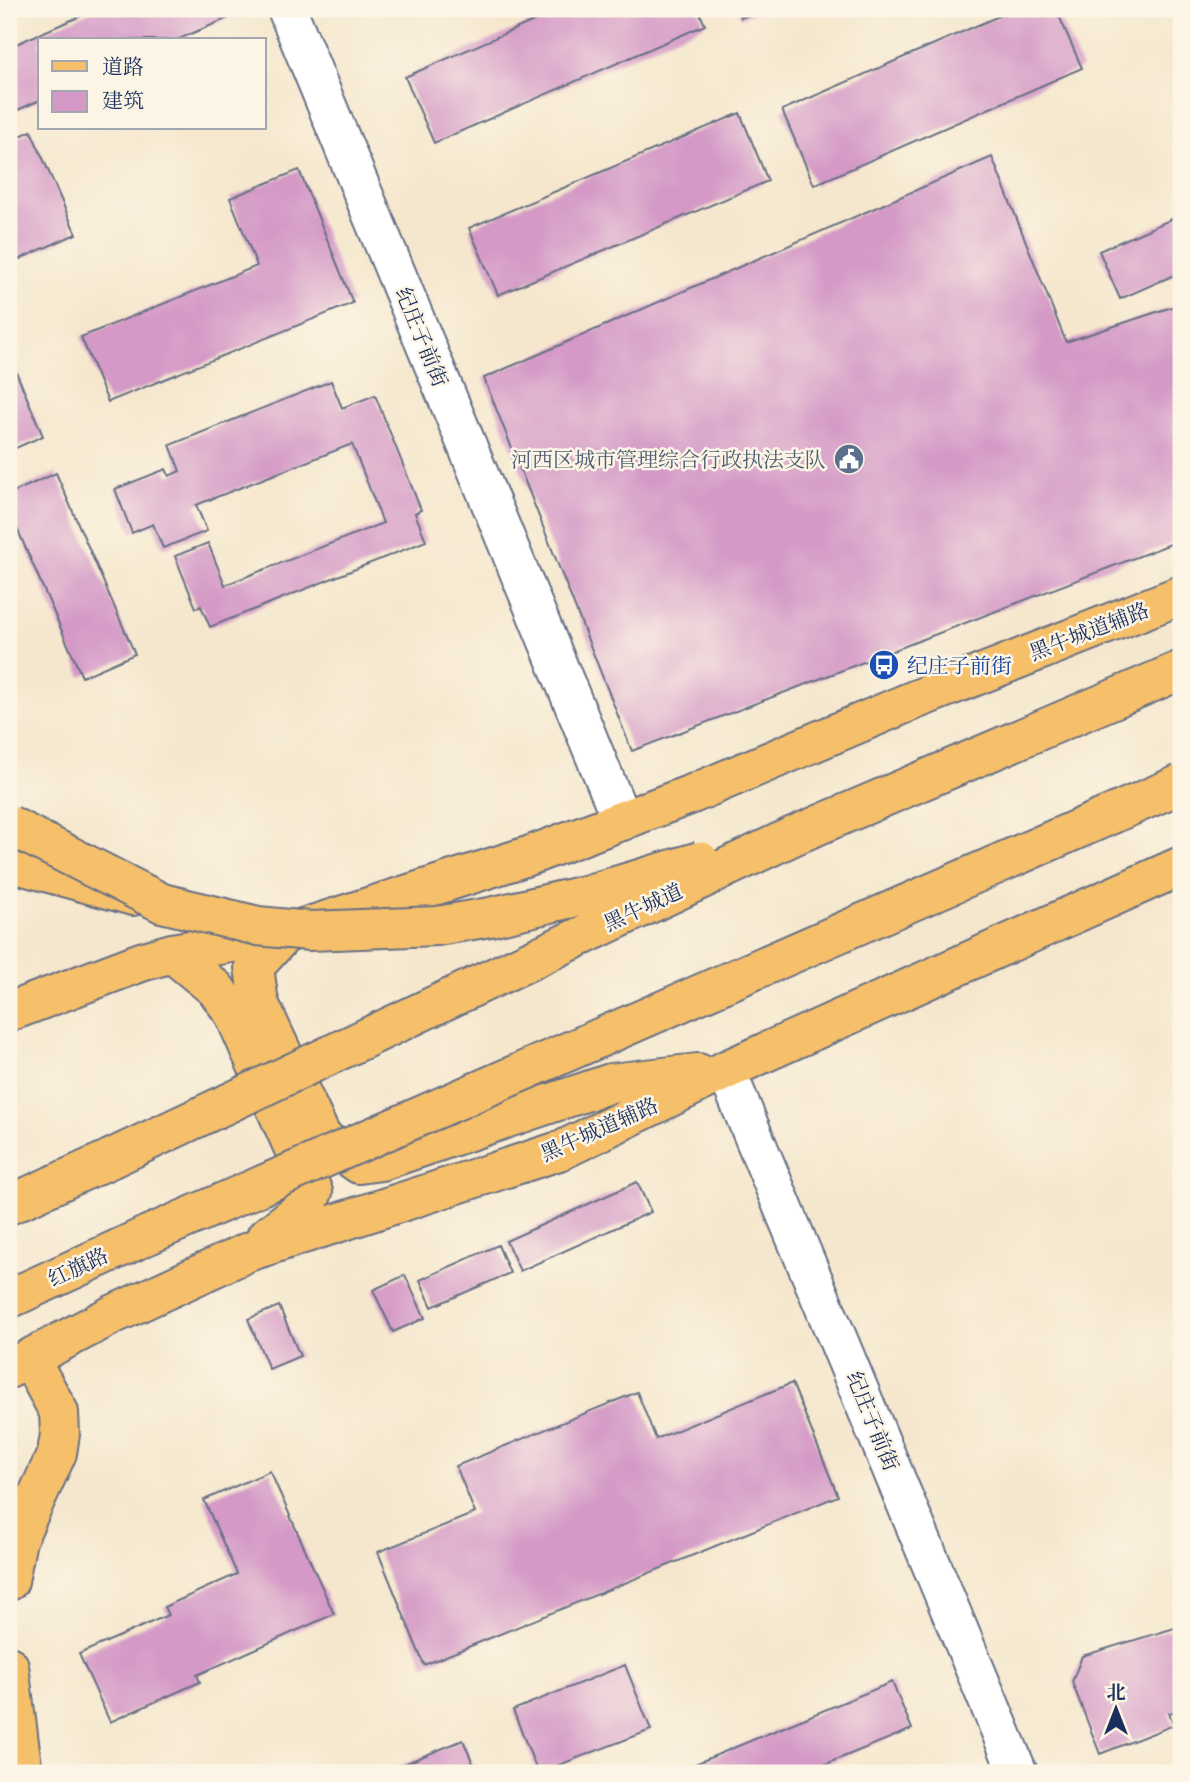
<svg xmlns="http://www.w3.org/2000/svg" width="1190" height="1782" viewBox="0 0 1190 1782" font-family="'Libre Caslon Text','Noto Serif SC',serif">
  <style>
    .building { fill: #d499c6 }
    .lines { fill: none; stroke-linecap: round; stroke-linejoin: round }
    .minor-casing { stroke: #676f85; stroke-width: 42 }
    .major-casing { stroke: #676f85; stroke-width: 42 }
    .highway-casing { stroke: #676f85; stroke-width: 42 }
    .minor { stroke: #fff; stroke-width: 38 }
    .major { stroke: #f6c06b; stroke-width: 38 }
    .highway { stroke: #f6c06b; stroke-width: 38 }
    .highway-bridge-casing { stroke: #676f85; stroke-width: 42; stroke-linecap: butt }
    .highway-bridge { stroke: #f6c06b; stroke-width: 38 }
    .labels { text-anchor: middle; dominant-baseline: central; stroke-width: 5; stroke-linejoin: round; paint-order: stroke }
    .street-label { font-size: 21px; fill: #1b2f5e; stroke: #fcf5e5 }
    .service-label { font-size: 21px; fill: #4e5e75; stroke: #fcf5e5; text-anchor: end }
    .transit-label { font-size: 21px; fill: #164399; stroke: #fcf5e5; text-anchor: start }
  </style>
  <rect width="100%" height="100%" fill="#fcf5e5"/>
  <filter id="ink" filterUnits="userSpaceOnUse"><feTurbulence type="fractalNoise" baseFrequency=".0143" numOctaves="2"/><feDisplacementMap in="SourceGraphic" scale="14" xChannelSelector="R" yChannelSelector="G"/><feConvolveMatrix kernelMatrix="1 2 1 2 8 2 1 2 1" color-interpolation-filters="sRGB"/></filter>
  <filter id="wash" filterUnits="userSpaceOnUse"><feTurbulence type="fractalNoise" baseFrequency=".00686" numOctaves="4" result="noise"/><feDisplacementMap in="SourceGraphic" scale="28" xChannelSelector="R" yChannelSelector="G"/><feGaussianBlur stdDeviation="1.57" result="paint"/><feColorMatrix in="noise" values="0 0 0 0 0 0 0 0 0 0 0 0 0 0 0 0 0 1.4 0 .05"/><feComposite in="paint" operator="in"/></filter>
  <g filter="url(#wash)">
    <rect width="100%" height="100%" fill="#f5e7cd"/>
    <g id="blocks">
      <path class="building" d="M97,9H224L228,18L177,40H40V100L9,114V47Z
        M561,9H698L705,25L434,143L405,77Z
        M737,9H763L741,18Z
        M1015,9H1056L1082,68L814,185L782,110Z
        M740,113L768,181L498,295L469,228Z
        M31,131L76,234L13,262L9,253V141Z
        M992,157L1066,342L1181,304V540L632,751L484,378Z
        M299,170L353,303L108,402L81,337L257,266L230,198Z
        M1181,215V272L1120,299L1099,251Z
        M9,355L43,436L9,451Z
        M331,381L342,408L375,395L421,510L415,513L426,541L210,627L201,606L196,608L175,556L208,543L225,585L383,523L352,444L196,505L207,531L163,548L153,524L132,533L115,489L166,469L169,476L180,471L170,445Z
        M56,473L135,654L82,677L9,510V494Z
        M637,1182L651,1212L520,1271L506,1241Z
        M498,1245L510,1273L432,1307L420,1280Z
        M405,1275L425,1318L393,1332L373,1290Z
        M279,1306L300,1356L269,1369L248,1319Z
        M792,1383L838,1496L424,1665L378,1552L475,1513L456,1466L637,1392L656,1439Z
        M270,1471L334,1614L197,1675L200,1682L110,1722L79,1654L168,1615L164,1607L237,1574L204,1500Z
        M1181,1626V1709L1169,1713L1174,1725L1100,1754L1072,1682L1082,1656Z
        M625,1665L651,1730L538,1773L513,1710Z
        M892,1682L912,1729L804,1773H685L683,1769Z
        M463,1740L477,1773H382Z"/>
    </g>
  </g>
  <g filter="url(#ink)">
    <use href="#blocks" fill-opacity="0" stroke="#676f85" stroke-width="2"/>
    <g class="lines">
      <g class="minor-casing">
        <path id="minor" d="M287,9L622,821
          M726,1070L1018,1773"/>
      </g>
      <g class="major-casing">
        <path id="major" d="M284,934L254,967L259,1003L322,1138L359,1164L381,1161L611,1083L698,1073
          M172,953L216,989L234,1014L313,1192L306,1206L266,1237
          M9,1012L141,962L172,953L284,934L531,855L692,794L907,703L1181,595
          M9,1369L114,1314L248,1252L562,1150L726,1070L1181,866
          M9,1581L17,1540L57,1453L60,1434L59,1412L30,1359
          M9,1666L23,1773"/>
      </g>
      <g class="highway-casing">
        <path id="highway" d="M9,862L133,896
          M9,1205L110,1159
          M9,1299L148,1235"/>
      </g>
      <use href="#minor" class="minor"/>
      <use href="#major" class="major"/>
      <use href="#highway" class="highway"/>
      <g class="highway-bridge-casing">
        <path id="highway-bridge" d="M9,825L162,903L258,926L310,931L437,926L490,917L589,894L700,861
          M110,1159L793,836L1181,670
          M148,1235L1181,784"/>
      </g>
      <use href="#highway-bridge" class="highway-bridge"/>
    </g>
  </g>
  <defs>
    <g id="civic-disc" transform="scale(1.575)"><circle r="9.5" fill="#5c6f8a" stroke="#fcf5e5"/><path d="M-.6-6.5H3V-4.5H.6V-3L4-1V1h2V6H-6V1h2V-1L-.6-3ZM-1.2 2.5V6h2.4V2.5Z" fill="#fff"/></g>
    <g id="bus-disc" transform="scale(1.575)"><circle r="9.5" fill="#1a4fb4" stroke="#fcf5e5"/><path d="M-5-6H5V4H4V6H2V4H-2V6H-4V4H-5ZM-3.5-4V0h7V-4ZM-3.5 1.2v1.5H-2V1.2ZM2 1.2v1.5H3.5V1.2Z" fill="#fff"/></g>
  </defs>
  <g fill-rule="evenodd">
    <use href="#civic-disc" x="849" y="459"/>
    <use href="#bus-disc" x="884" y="665"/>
  </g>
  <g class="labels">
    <g class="street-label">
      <text transform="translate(422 337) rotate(68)">纪庄子前街</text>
      <text transform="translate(1089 631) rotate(-21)">黑牛城道辅路</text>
      <text transform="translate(643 907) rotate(-25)">黑牛城道</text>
      <text transform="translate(599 1129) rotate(-24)">黑牛城道辅路</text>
      <text transform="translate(78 1267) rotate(-25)">红旗路</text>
      <text transform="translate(873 1421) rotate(68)">纪庄子前街</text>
    </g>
    <g class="service-label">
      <text x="826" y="459">河西区城市管理综合行政执法支队</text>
    </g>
    <g class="transit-label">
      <text x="907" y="665">纪庄子前街</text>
    </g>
  </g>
  <rect width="1190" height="1782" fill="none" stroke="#fcf5e5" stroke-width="35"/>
  <rect x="38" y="38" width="228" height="91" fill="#fcf5e5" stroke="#a2a6af" stroke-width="2"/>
  <rect x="52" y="61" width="35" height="10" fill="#f6c06b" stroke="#a2a6af" stroke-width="2"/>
  <text x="102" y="74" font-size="21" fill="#1b2f5e">道路</text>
  <rect x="52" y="91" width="35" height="21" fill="#d499c6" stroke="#a2a6af" stroke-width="2"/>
  <text x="102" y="108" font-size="21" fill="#1b2f5e">建筑</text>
  <g transform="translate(1116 1709)" stroke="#fcf5e5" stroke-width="5" paint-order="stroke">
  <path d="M0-5L12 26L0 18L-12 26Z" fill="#1b2f5e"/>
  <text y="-10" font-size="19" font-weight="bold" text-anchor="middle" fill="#1b2f5e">北</text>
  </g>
</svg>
